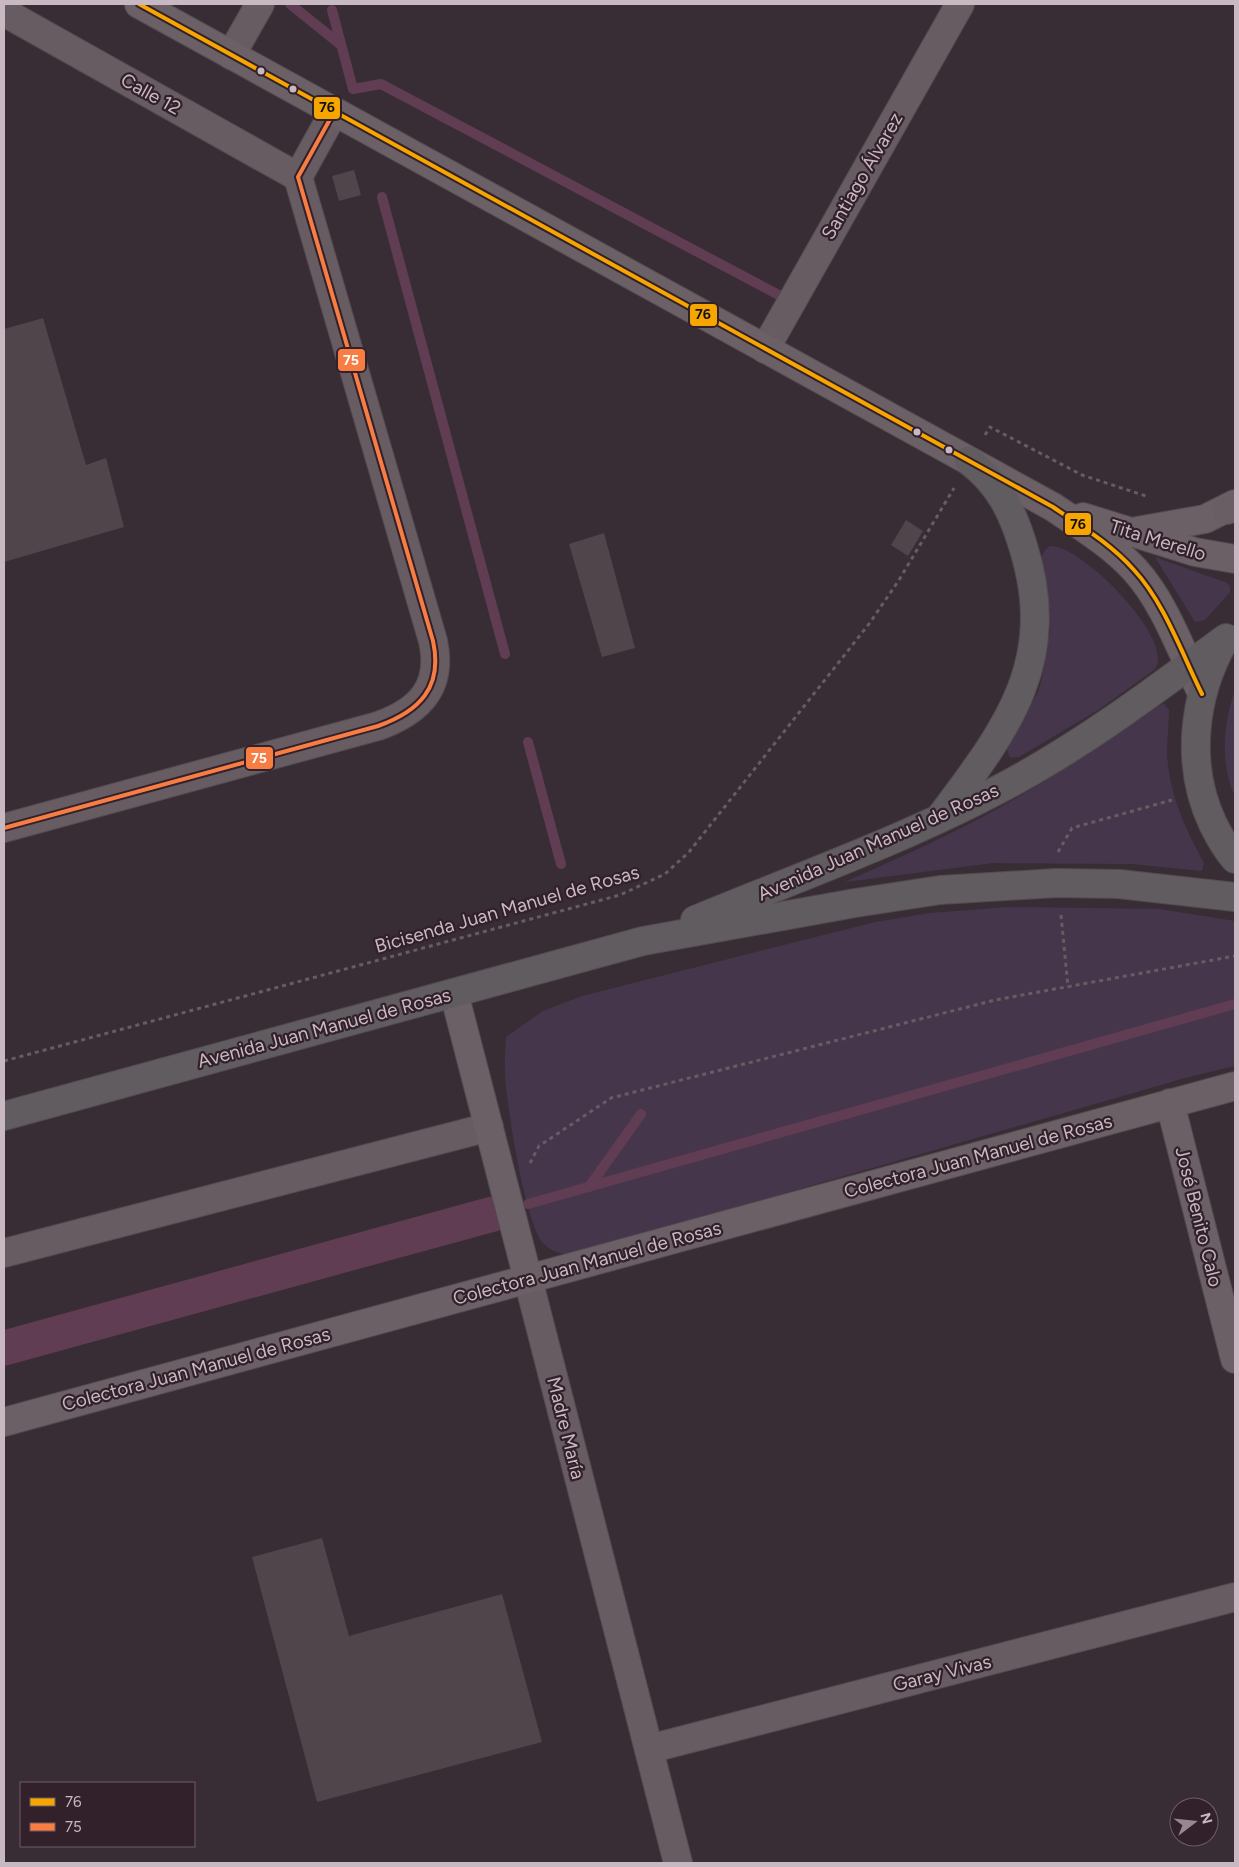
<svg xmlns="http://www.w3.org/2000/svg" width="1239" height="1867" viewBox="0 0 1239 1867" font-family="Figtree,sans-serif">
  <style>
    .green { fill: #46364c }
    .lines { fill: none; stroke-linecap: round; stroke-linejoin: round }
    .stream { stroke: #613d53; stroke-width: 10 }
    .canal { stroke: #613d53; stroke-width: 35 }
    .building { fill: #4f454b }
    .street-casing { stroke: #534a50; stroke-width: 30 }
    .secondary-casing { stroke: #534a50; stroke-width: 30 }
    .primary-casing { stroke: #554a51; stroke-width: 30 }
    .highway-casing { stroke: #534950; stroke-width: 30 }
    .path { stroke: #655d63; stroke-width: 3; stroke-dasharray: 4 4; stroke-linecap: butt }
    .street { stroke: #665c62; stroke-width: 28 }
    .secondary { stroke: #6a6066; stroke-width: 28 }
    .primary { stroke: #685e64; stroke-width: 28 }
    .highway { stroke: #605c5f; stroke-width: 28 }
    .bus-1-casing { stroke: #32202b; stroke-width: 8 }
    .bus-2-casing { stroke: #32202b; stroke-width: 8 }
    .bus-1 { stroke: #f7a600; stroke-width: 4 }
    .bus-2 { stroke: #f77d43; stroke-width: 4 }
    .bus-dot { fill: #c8b8c1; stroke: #32202b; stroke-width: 2 }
    .labels { text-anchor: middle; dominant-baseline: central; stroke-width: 4.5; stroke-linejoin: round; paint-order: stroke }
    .street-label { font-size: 19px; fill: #c8b8c1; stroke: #32202b }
    .line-badge { stroke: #32202b; stroke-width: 2 }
    .badge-label { font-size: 14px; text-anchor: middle; font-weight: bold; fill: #fff }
    .pale-badge-label { font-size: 14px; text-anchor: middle; font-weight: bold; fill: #111 }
  </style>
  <rect width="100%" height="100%" fill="#382d34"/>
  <path class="green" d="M1050,546C1082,544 1179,644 1154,670L1098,710L1019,757L1010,758L1007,750L1038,692L1042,678L1050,630L1048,596L1041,557L1046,549Z
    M1155,557L1227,583L1230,586V592L1205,620L1195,622Z
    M1235,690V797C1220,764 1223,723 1235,690Z
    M1164,704L1169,710C1169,724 1167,739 1167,753C1169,794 1185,828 1204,863L1202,871L1132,864L993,863L845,882C880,866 915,851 949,834C1023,798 1092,752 1160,705Z
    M1008,907L1159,909L1235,921V1066L1185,1078L581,1252C568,1255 556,1255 545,1245C526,1228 509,1116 506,1087C504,1070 505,1054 506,1037L543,1011L582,996L875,922L930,913Z"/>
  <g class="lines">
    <path class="stream" d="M290,4L341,45
      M332,10L353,89L381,84L790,301
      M382,197L505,654
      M528,742L561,864
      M589,1187L641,1114
      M528,1204L1235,1004"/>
    <path class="canal" d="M4,1348L493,1214"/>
  </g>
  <path class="building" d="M354,170L361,195L339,201L332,176Z
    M43,318L86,465L106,458L124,527L4,562V329Z
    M906,520L923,531L908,556L891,545Z
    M604,533L635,648L602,657L569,544Z
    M322,1538L349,1636L502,1594L542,1742L317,1802L252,1557Z"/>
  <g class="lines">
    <g class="street-casing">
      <path id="street" d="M4,12L298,177
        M231,55L260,4
        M765,349L960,4
        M4,828L378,726C420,711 443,687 433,641L298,177L334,112
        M4,1253L489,1127
        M528,1279L678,1863
        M649,1749L1235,1597"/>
    </g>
    <g class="secondary-casing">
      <path id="secondary" d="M139,4L1053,507C1081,526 1111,544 1135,570C1164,602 1180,648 1199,687
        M1083,517L1195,552L1235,559
        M1137,531L1205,519L1235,504
        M454,993L528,1279
        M1170,1103L1235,1359
        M4,1422L1235,1086"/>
    </g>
    <g class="primary-casing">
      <path id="primary" d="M1227,510L1235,507"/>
    </g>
    <g class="highway-casing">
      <path id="highway" d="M1224,641C1193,696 1185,765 1213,824C1219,836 1226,849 1235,859
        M942,815C1008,727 1059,661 1023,546C1012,510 999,484 969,461
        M695,920C799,877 906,839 1005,786C1084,744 1154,691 1226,638
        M4,1116L643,941L855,903L940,890L1056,883L1119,884L1235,897"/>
    </g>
    <path class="path" d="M985,435L990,427L1082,475L1146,496
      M1058,852L1072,828L1172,800
      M1061,915L1068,987
      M4,1061L620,895L665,874L689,852L869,624L899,580L954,488
      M530,1163L539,1146L611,1098L995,1000L1235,956"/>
    <use href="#street" class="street"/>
    <use href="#secondary" class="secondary"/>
    <use href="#primary" class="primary"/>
    <use href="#highway" class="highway"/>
    <g class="bus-1-casing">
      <path id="bus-1" d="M139,4L1053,507C1081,526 1111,544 1134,570C1164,602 1182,654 1202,694"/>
    </g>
    <g class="bus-2-casing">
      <path id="bus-2" d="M4,828L378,726C420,711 443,687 433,641L298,177L334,112"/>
    </g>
    <use href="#bus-1" class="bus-1"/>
    <use href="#bus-2" class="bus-2"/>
  </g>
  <g class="bus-dot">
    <circle cx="261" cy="71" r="4.5"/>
    <circle cx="293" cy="89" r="4.5"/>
    <circle cx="917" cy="432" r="4.5"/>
    <circle cx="949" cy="450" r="4.5"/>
  </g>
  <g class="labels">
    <g class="street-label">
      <text transform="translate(151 94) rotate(29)">Calle 12</text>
      <text transform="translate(862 176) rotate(-60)">Santiago Álvarez</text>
      <text transform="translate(1158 540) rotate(17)">Tita Merello</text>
      <text transform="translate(878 842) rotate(-24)">Avenida Juan Manuel de Rosas</text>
      <text transform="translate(507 909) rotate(-16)">Bicisenda Juan Manuel de Rosas</text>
      <text transform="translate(324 1028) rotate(-15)">Avenida Juan Manuel de Rosas</text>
      <text transform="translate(978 1156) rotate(-15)">Colectora Juan Manuel de Rosas</text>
      <text transform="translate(1199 1217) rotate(76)">José Benito Calo</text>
      <text transform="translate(587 1263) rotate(-15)">Colectora Juan Manuel de Rosas</text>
      <text transform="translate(196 1369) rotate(-15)">Colectora Juan Manuel de Rosas</text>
      <text transform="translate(566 1428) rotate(76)">Madre María</text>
      <text transform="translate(942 1673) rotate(-14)">Garay Vivas</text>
    </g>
  </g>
  <g class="line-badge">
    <rect x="313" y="96" width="28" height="24" rx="5" fill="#f7a600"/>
    <rect x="689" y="303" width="29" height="24" rx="5" fill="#f7a600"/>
    <rect x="337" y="348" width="29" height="24" rx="5" fill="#f77d43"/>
    <rect x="1064" y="512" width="28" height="24" rx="5" fill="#f7a600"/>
    <rect x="245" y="746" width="29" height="24" rx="5" fill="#f77d43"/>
  </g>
  <g class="badge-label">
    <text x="351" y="365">75</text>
    <text x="259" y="763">75</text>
  </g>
  <g class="pale-badge-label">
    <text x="327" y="112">76</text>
    <text x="703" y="319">76</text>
    <text x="1078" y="529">76</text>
  </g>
  <rect width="1239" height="1867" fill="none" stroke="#c8b8c1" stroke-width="10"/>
  <rect x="20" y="1782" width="175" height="65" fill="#32202b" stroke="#6e5d67"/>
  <rect x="30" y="1798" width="25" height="8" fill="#f7a600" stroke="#6e5d67"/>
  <text x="65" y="1807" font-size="15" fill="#c8b8c1">76</text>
  <rect x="30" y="1823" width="25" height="8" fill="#f77d43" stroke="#6e5d67"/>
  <text x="65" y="1832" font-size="15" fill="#c8b8c1">75</text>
  <g transform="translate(1194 1822) rotate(74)"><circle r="24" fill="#32202b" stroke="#6e5d67"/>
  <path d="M0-4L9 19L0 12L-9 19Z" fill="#968790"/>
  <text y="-8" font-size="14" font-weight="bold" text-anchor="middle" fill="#c8b8c1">N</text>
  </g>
</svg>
